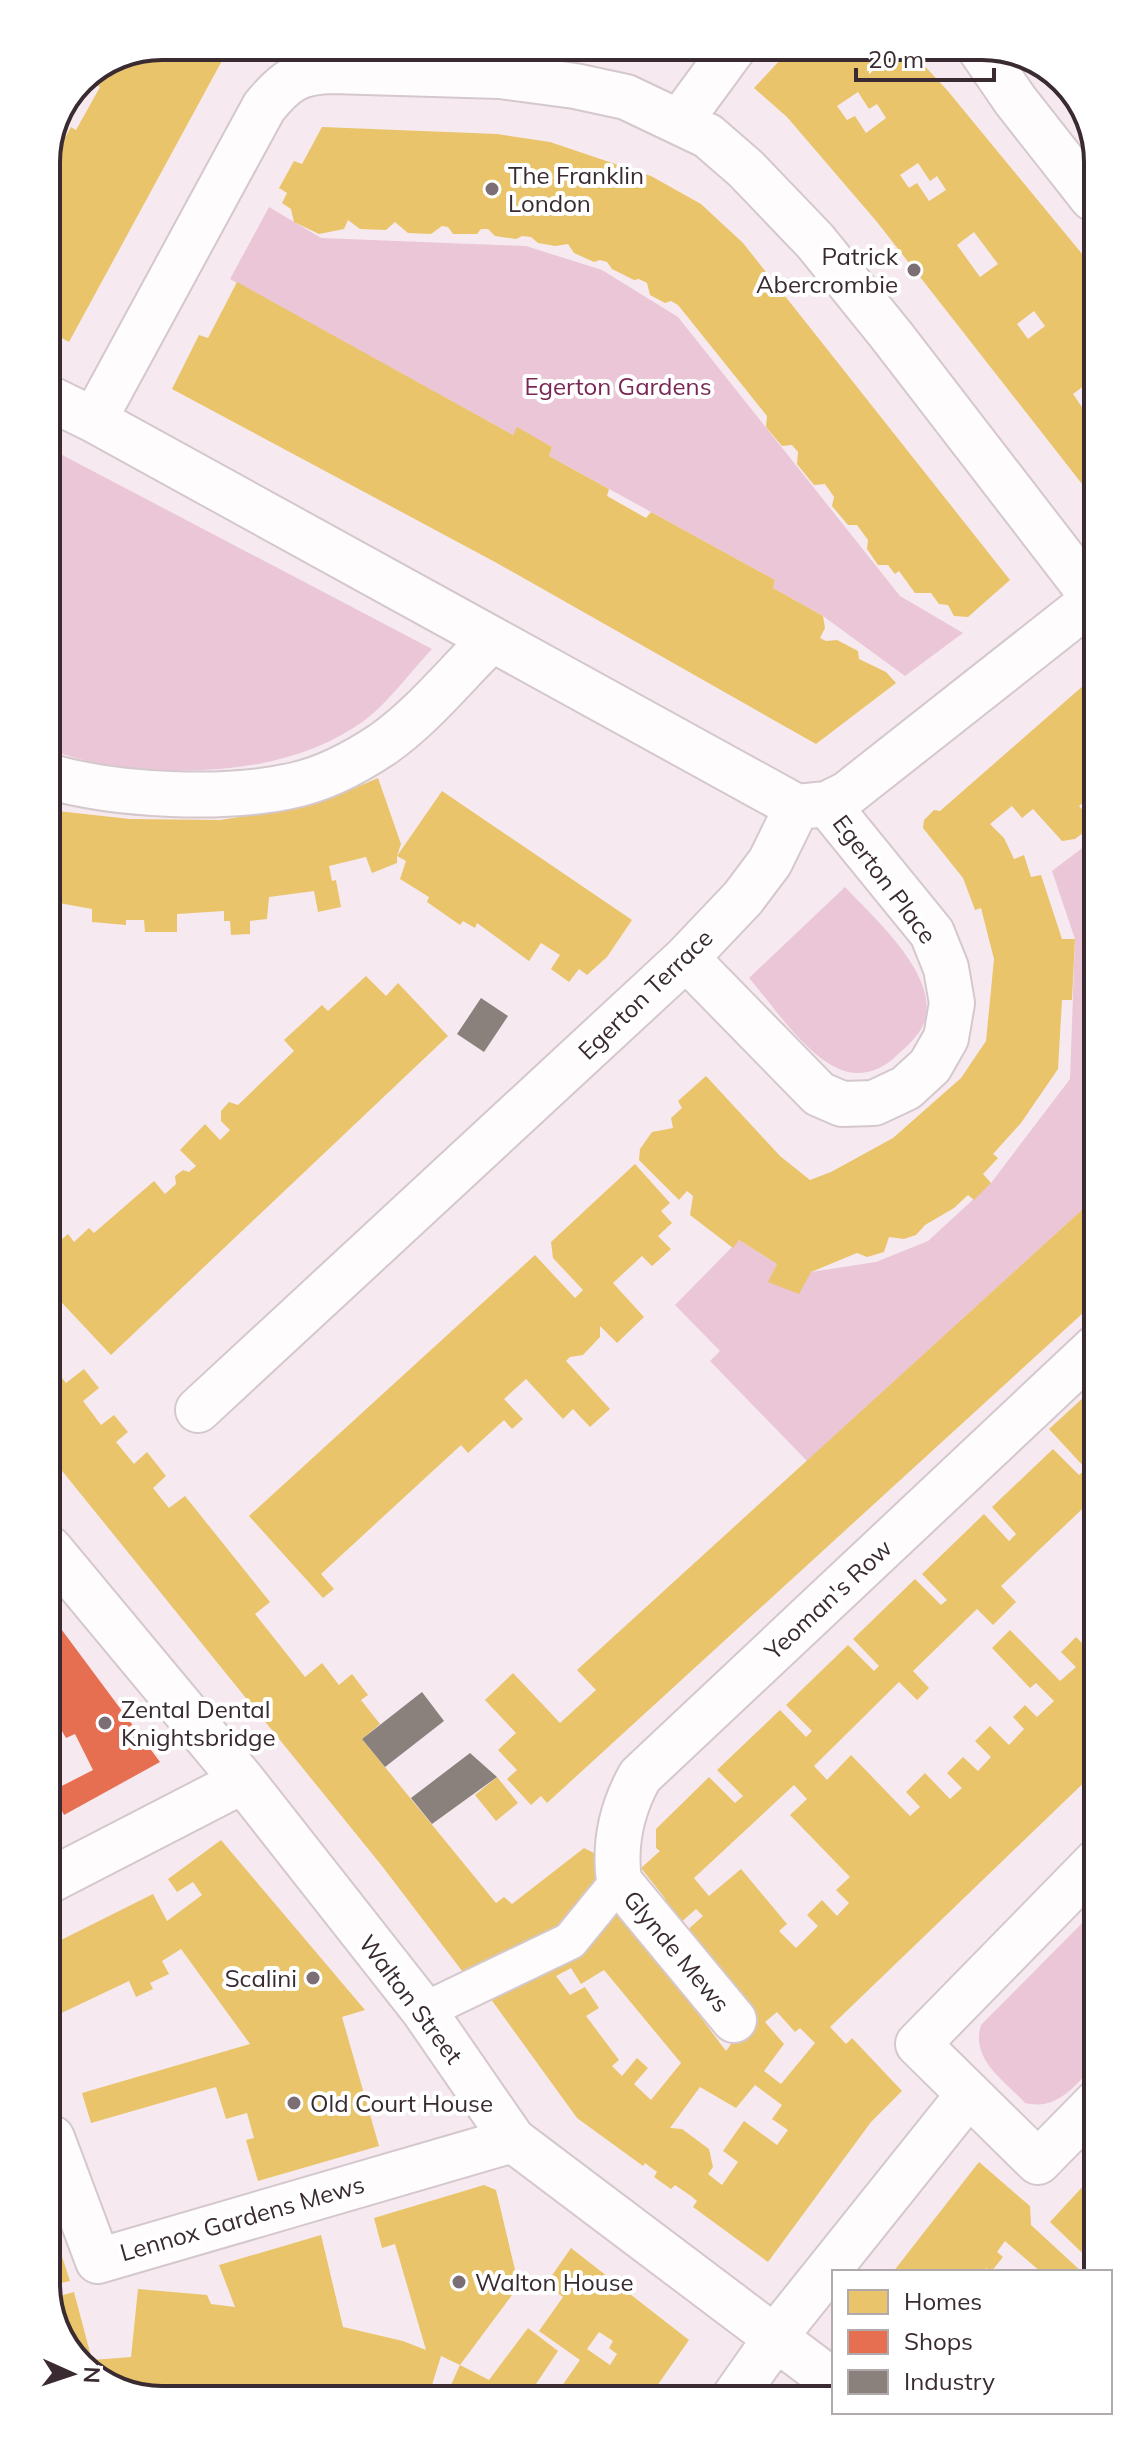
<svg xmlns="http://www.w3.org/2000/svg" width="1144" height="2446" viewBox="0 0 1144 2446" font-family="Mulish,sans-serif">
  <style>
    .green { fill: #eac6d7 }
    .homes { fill: #e9c46a; fill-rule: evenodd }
    .shops { fill: #e76f51 }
    .industry { fill: #8a817c }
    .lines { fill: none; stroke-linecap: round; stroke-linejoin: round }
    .pedestrian-casing { stroke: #d4c8cd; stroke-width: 40 }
    .minor-casing { stroke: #d4c8cd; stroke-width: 48 }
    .trunk-casing { stroke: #d4c8cd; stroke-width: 48 }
    .pedestrian { stroke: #fefcfd; stroke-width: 36 }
    .minor { stroke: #fefcfd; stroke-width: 44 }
    .trunk { stroke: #fefcfd; stroke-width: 44 }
    .poi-dot { fill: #7b6e74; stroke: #fff; stroke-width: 3 }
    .labels { text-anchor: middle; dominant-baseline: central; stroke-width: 8; stroke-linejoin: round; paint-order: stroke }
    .poi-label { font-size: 24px; fill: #392b31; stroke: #fff; text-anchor: start }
    .park-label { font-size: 24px; fill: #7a2754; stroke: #fff }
    .street-label { font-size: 24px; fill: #392b31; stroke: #fff }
    .rim { fill: none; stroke: #392b31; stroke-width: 4 }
  </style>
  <rect width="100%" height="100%" fill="#f6eaf0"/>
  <path class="green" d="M269,207L321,238L526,246L602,270L678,317L900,596L963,633L905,676L823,616L773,588L775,580L549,456L552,447L517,428L513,435L230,279Z
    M47,447L432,649C412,670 387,704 365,720C291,774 188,777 101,764C83,761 65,754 48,750Z
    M1094,839L1095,1198L807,1461L710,1361L720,1351L675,1305L739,1240L777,1264L769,1281L811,1272L876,1262L928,1241L991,1183L1070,1079L1075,939L1052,871Z
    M845,887C873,917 944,979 923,1025C919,1036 904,1049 895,1057C881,1071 858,1078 839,1069C805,1054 773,1006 749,978Z
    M1097,1908V2062C1076,2084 1059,2111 1025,2103C1004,2080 970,2059 981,2025Z"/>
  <path class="homes" d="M162,46H230L69,342L47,330L46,172L71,127L76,130L100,87L92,83L98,73Z
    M793,46H906L947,90L1092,266V389L1088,383L1073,394L1088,416L1093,413V498L877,222L787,117L754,88ZM858,92L869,109L877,104L886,118L866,133L855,116L847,120L837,106ZM918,163L930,181L937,176L946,190L929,201L917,183L909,188L900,175ZM974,232L998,264L980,277L957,245ZM1034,311L1045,326L1028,339L1017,324Z
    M322,127L497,134L550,142L651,176L701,204L743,243L1010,580L968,617L954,616L948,605L939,604L931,593H915L899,571L895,574L888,565H878L867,549L868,540L857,525H848L832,506L834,497L825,484L814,485L797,464L798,452L792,445L782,446L766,427L767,416L678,305L671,301L665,303L650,295L647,283L639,279L634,280L612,269L607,262L600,260L594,262L574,253L568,244L555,246L538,243L531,237L522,236L516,239L495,236L488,229H481L477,234H453L448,227L442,226L431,234L408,233L395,222L386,230L360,229L348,220L344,229L319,234L294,222L291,209L282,203L287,193L279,188L294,161L302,164Z
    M237,282L513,435L517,427L552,447L549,456L609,489L607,496L646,518L651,512L775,580L773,588L823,616L825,628L820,638L826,641L837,640L858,651L859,659L886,672L896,683L816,744L495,562L172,389L199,335L208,338Z
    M1092,678L1094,794L1079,806L1089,817L1087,830L1075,839L1062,841L1033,809L1022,818L1012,806L990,824L1004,838L1014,859L1024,855L1031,877L1041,875L1062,939H1075L1072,1000H1062L1058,1069L1021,1123L993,1154L998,1158L983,1174L991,1183L974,1200L968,1195L954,1208L925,1225L916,1235L904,1239L889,1237L884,1252L867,1257L857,1253L811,1272L799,1294L768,1282L777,1264L739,1240L733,1248L690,1215L693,1196L687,1191L679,1200L639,1160L640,1149L652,1132L673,1128L671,1118L682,1108L678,1101L706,1076L780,1156L810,1180L831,1172L893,1138L961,1078L986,1041L994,959L981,908L975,910L963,878L923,828L924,820L934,810L940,811Z
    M378,778L401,844L397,856L442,791L632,920L607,957L587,975L579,969L569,982L551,969L560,955L541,943L529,961L477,923L475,928L463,921L460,925L427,902L429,897L400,879L406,861L397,856V863L372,873L366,857L329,866L332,881L336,880L341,907L318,912L314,891L269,897L267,919L250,921V934L231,935L230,921H224V911L177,914V932H145L144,920H126V925L92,922V909L48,901V810L130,819L220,820L297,808L336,796Z
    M366,976L386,996L398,983L448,1036L111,1355L49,1289V1240H61L68,1234L74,1242L89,1228L94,1233L154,1181L165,1194L176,1184L175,1176L183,1170L189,1172L196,1166L180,1150L205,1124L220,1140L230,1130L221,1121V1111L229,1102L238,1105L294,1051L284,1040L322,1005L328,1011Z
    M635,1164L670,1203L661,1211L672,1223L658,1236L671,1249L652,1266L642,1256L613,1283L644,1317L617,1343L600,1326V1337L583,1355L570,1357L566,1361L610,1409L590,1427L573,1409L563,1419L526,1379L504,1399L523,1419L512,1429L504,1420L468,1453L461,1445L321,1574L334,1589L323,1598L249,1516L535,1255L575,1298L583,1290L553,1258L551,1242Z
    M1095,1198V1302L547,1803L541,1796L531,1805L507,1779L517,1770L498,1750L516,1733L485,1700L513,1673L560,1723L596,1690L577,1670Z
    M50,1363L66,1383L84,1369L99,1388L83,1401L101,1425L114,1415L128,1432L116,1442L134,1464L147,1452L166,1476L153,1488L169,1508L185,1496L270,1602L255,1614L305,1677L322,1663L339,1685L352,1674L368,1695L361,1700L380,1724L362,1739L496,1903L504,1897L512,1904L584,1848L602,1857L598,1888L577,1904L584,1913L516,1957L509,1949L469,1980L382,1866L50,1456Z
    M1095,1387L1096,1496L1001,1586L1016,1602L993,1625L977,1609L913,1671L929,1688L917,1700L899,1682L814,1766L827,1780L851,1755L910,1816L920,1807L906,1792L925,1773L950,1799L962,1788L947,1773L963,1757L978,1771L991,1757L975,1741L990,1726L1009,1745L1024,1729L1013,1717L1025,1705L1037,1717L1054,1701L1036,1683L1030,1688L992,1648L1010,1630L1060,1681L1076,1667L1061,1652L1076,1637L1096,1657V1771L830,2027L846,2044L852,2038L902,2091L871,2122L768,2262L693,2207L697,2201L691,2196L675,2185L671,2189L654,2177L657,2172L645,2163L643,2166L577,2118L485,1991L614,1902L726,2051L755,2012L683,1934L703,1916L696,1909L679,1924L664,1897L641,1868L660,1851L656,1848V1829L709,1777L735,1803L743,1796L717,1770L780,1710L806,1737L812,1731L786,1705L848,1645L874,1671L879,1666L853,1639L915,1579L941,1605L947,1600L922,1574L984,1514L1009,1541L1016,1534L992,1507L1053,1449L1079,1475L1086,1469L1049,1429ZM794,1785L807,1799L790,1815L850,1877L836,1890L849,1903L837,1916L822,1900L807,1915L818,1926L796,1948L779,1931L787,1924L741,1869L709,1896L694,1878ZM571,1968L581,1984L604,1970L681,2063L651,2100L634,2084L648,2068L637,2058L622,2076L612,2066L619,2060L586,2016L599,2008L585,1987L570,1995L556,1976ZM777,2012L795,2032L800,2028L815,2043L781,2084L764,2071L784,2044L765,2022ZM755,2085L782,2105L772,2119L788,2130L777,2145L744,2121L723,2151L738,2162L722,2185L708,2174L713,2167L709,2149L682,2129L670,2128L700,2087L736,2108Z
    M497,1777L518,1803L496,1821L475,1795Z
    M51,1788L63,1811L51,1817Z
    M221,1840L365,2010L342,2017L379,2146L258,2181L246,2140L254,2138L247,2113L226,2119L216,2087L91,2123L82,2093L250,2044L181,1949L162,1961L169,1974L150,1983L153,1989L136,1997L129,1981L51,2018V1945L153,1894L167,1921L202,1895L193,1882L177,1892L168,1879Z
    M979,2162L1030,2206L1031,2225L1082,2272H1041L1005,2241L997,2252L1003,2257L991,2272L986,2268L983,2272H893Z
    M1098,2170V2268L1050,2222Z
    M484,2185L496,2190L516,2274L506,2290L512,2295L460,2365L441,2356L428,2398L154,2400L92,2376L52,2321V2298L74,2292L92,2360L131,2357L138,2289L207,2295L211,2304L235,2307L219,2265L321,2235L343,2327L403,2341L426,2350L395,2244L382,2248L374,2218Z
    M53,2229L70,2281L52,2285V2230Z
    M571,2248L689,2340L650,2396L563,2397L557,2393L580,2360L539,2331L563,2297L546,2284ZM599,2332L613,2341L609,2348L617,2354L610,2365L587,2349Z
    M528,2328L558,2351L536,2384L556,2397L445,2398L460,2365L489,2380Z"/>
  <path class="shops" d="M50,1614L160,1762L64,1815L52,1791L93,1770L75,1734L66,1738L51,1712Z"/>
  <path class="industry" d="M481,998L508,1016L484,1052L457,1034Z
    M422,1692L444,1721L385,1767L362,1739Z
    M470,1753L497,1777L432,1824L411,1798Z"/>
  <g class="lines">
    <g class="pedestrian-casing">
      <path id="pedestrian" d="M424,2011L570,1941L619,1881"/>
    </g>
    <g class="minor-casing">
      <path id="minor" d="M680,121L735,46
        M47,397L94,420L797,807
        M94,420L264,107C286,80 298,72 332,71L500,76L575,86L626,97L708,136L746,169L815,241L891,335L1093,597
        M48,776C115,796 227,801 295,785C327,778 356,762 383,744C424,715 456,674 492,639
        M797,807L827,804L847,794L1093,600
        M686,958L819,1094L842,1104L874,1103L906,1088L930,1066L946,1038L952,1003L946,968L932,933L827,804
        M198,1410L686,958L743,898L770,862L797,807
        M50,1549L243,1781L424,2011L513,2140L834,2382
        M1097,1861L918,2044L1038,2162L1097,2102
        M51,1880L243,1781
        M734,2020L619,1881C614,1844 622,1808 640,1776L1095,1348
        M52,2138L98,2261L513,2140
        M735,2396L789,2319L969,2094"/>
    </g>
    <g class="trunk-casing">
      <path id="trunk" d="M978,46L1015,100L1092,198"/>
    </g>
    <use href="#pedestrian" class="pedestrian"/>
    <use href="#minor" class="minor"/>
    <use href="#trunk" class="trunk"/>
  </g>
  <g class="poi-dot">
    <circle cx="492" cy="189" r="8"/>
    <circle cx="914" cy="270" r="8"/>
    <circle cx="105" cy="1723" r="8"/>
    <circle cx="313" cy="1978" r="8"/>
    <circle cx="294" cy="2103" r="8"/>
    <circle cx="459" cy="2282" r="8"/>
  </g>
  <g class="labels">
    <g class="poi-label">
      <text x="508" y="175">The Franklin<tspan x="508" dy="28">London</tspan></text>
      <text x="898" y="256" text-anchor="end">Patrick<tspan x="898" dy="28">Abercrombie</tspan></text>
      <text x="121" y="1709">Zental Dental<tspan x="121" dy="28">Knightsbridge</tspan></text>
      <text x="297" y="1978" text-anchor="end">Scalini</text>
      <text x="310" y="2103">Old Court House</text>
      <text x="475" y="2282">Walton House</text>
    </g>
    <g class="park-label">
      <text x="618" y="386">Egerton Gardens</text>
    </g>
    <g class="street-label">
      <text transform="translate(885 879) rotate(53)">Egerton Place</text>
      <text transform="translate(645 994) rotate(-44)">Egerton Terrace</text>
      <text transform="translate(828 1599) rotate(-43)">Yeoman's Row</text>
      <text transform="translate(677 1951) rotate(50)">Glynde Mews</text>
      <text transform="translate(411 1999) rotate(53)">Walton Street</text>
      <text transform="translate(242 2218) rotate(-16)">Lennox Gardens Mews</text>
    </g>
  </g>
  <path d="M0 0H1144V2446H0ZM162 60H982A102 102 0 0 1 1084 162V2284A102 102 0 0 1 982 2386H162A102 102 0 0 1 60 2284V162A102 102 0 0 1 162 60Z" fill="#fff" fill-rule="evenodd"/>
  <path class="rim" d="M162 60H982A102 102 0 0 1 1084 162V2284A102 102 0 0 1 982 2386H162A102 102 0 0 1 60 2284V162A102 102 0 0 1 162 60Z"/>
  <rect x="832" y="2270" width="280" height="144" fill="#ffffff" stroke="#b0aaad" stroke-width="2"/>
  <rect x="848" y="2290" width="40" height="24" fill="#e9c46a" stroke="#b0aaad" stroke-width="2"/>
  <text x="904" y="2310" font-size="24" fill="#392b31">Homes</text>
  <rect x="848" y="2330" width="40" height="24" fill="#e76f51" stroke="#b0aaad" stroke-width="2"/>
  <text x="904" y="2350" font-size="24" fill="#392b31">Shops</text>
  <rect x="848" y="2370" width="40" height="24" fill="#8a817c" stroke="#b0aaad" stroke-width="2"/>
  <text x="904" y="2390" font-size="24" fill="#392b31">Industry</text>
  <g transform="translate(72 2374) rotate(93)" stroke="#ffffff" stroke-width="6" paint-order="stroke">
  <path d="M0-6L14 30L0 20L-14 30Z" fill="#392b31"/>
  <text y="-12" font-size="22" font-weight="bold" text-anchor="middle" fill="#392b31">N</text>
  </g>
  <path d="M856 68v12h138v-12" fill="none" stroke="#392b31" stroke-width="4"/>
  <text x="868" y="68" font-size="24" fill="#392b31" stroke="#ffffff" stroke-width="6" paint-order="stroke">20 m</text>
</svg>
